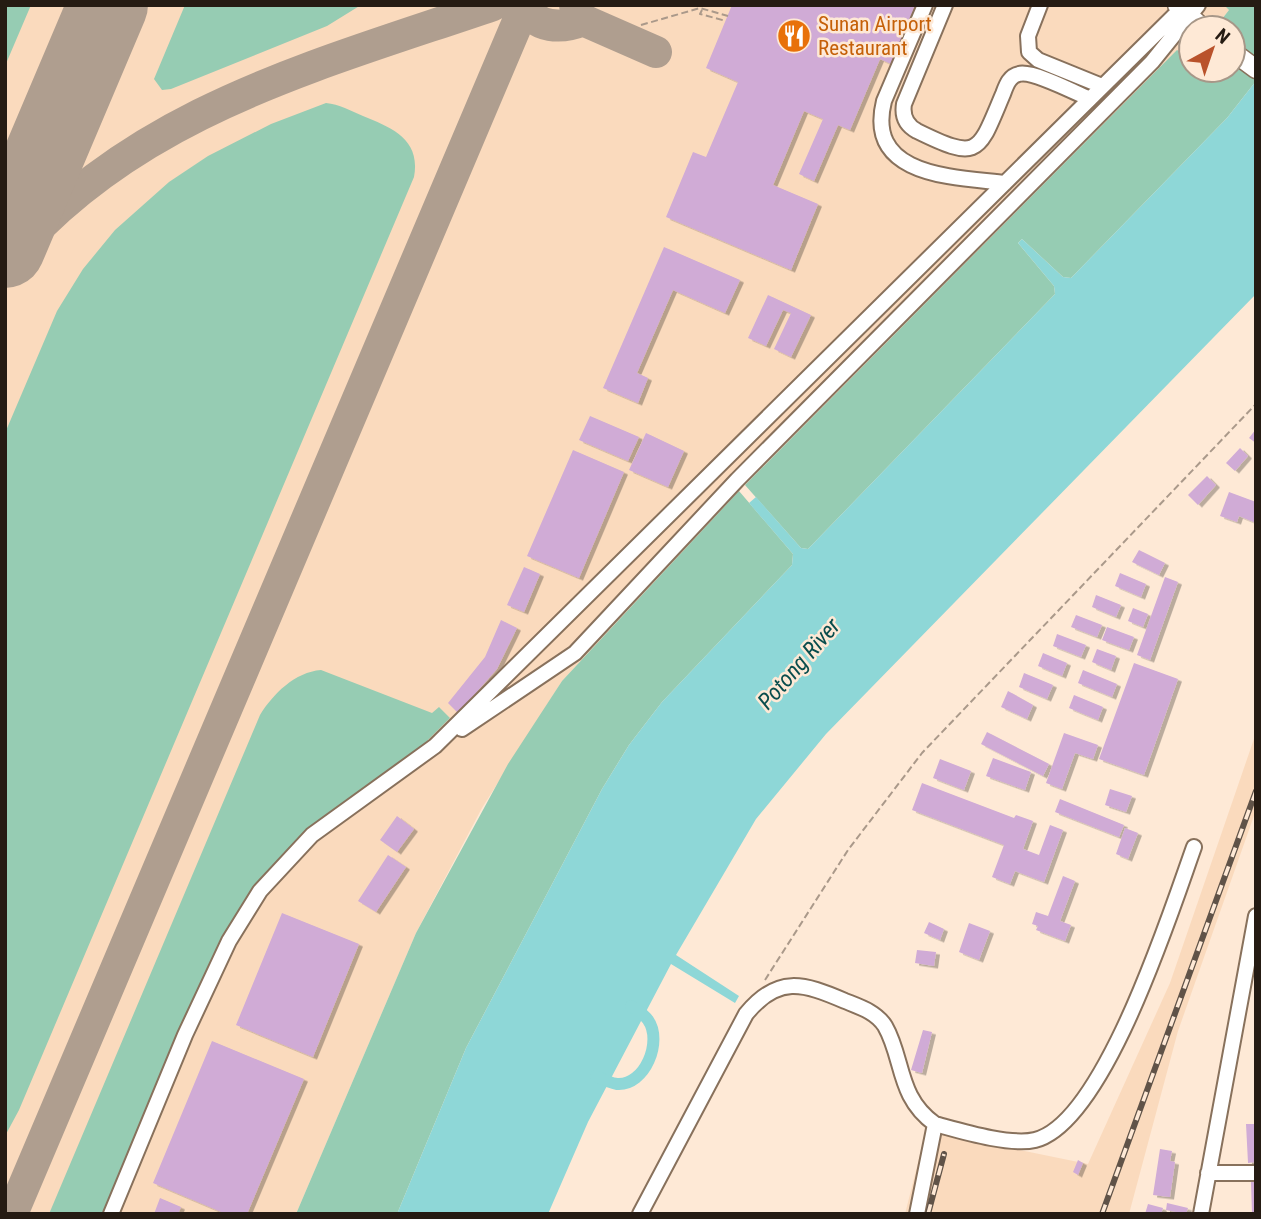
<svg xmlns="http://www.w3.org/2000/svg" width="1261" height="1219" viewBox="0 0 1261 1219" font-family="'Roboto Condensed',sans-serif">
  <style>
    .built { fill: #fadabd }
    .green { fill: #96ccb3 }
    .water { fill: #8ed7d7 }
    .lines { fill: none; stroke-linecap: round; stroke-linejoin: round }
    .canal { stroke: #8ed7d7; stroke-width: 12 }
    .taxiway { stroke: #af9e8f; stroke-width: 32 }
    .runway { stroke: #af9e8f; stroke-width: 80 }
    .building { fill: #d0abd6; filter: url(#shadow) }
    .minor-casing { stroke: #88715c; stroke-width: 18 }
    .major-casing { stroke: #88715c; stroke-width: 21 }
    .path { stroke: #aa998a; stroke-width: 2; stroke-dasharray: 7 3.5; stroke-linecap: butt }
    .minor { stroke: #fff; stroke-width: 14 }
    .major { stroke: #fff; stroke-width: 18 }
    .rail-casing { stroke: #605348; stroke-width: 6 }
    .rail { stroke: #fee9d6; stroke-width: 3.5; stroke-dasharray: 10; stroke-linecap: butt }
    .labels { text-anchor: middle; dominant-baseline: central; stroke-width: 5; stroke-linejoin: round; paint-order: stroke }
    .food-label { font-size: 21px; fill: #c56008; stroke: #fee9d6; text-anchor: start }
    .water-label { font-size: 23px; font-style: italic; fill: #094d4d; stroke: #fee9d6 }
  </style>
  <defs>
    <filter id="shadow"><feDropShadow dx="4" dy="2.5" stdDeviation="0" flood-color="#0004"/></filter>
  </defs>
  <rect width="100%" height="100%" fill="#fee9d6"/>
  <path class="built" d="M5,5H1224L1229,10L1215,28H1191L1190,59L1177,51L745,485L562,681L482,808L416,933L296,1214H5Z
    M1256,733V810L1178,1031L1129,1214H905L926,1131L1088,1164L1170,983Z"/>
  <path class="green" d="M5,5H31L5,66Z
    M185,5H361L327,26L171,89L162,90L154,79Z
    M1224,5H1256V81L1227,118L1071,278L1063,277L1022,239L1018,243L1054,286L1055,294L808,549L801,548L745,485L1177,50L1191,58V70H1233V28H1215L1229,10Z
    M326,103C339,104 351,111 363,116C392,128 421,139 414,177L19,1110L5,1136V433L57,311L83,269L115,230L169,182L208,156L271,124Z
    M739,491L793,554L792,565L662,702L629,745L602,789L466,1048L397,1214H296L416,933L508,764L562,681Z
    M321,670L432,713L439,707L450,718L420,748L369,785L236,917L214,954L104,1214H49L260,715C273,694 295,672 321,670Z"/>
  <path class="water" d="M1256,81V294L826,734L756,819L676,955L739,996L735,1003L671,964L588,1122L548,1214H397L466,1048L602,789L629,745L662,702L792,565L793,554L749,503L756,497L801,548L808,549L1055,294L1054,286L1018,243L1022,239L1063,277L1071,278L1227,118Z"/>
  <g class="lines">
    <path class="canal" d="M596,1076C602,1079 610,1083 617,1084C645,1086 663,1041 648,1020C644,1014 637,1010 631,1006"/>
    <path class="taxiway" d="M525,5C535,29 562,29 583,20
      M575,5L583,20L656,52
      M5,264C130,113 315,66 493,5
      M12,1214L525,5"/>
    <path class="runway" d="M5,248L108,5"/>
  </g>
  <path class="building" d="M732,5H915L891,64L880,59L850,130L838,125L814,181L799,174L823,119L804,111L773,185L818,204L791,270L666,217L693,152L706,157L738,82L706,68Z
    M664,247L740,280L725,313L673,290L637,373L648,378L638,403L603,388Z
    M768,295L811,315L791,357L774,349L791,313L783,310L766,346L748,338Z
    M590,416L639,437L628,461L579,440Z
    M1256,429V443L1249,438Z
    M646,433L684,451L668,487L629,470Z
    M1240,448L1248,456L1235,471L1226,463Z
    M573,450L624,472L579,578L527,556Z
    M1207,476L1216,485L1198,505L1188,495Z
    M1229,492L1256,502V523L1239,516L1237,522L1220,516Z
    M1139,550L1165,563L1159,575L1132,562Z
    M524,567L540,574L524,612L507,605Z
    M1120,573L1146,584L1141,597L1115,586Z
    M1165,577L1178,582L1150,660L1137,655Z
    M1096,595L1121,605L1116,617L1092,607Z
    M1133,608L1148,614L1143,627L1128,621Z
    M1076,615L1102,625L1097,637L1071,627Z
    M501,620L517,628L497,669L458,713L448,703L485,657Z
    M1107,627L1134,637L1129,650L1102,640Z
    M1057,634L1086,645L1081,657L1053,646Z
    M1097,649L1116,656L1111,670L1092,662Z
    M1043,653L1067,663L1062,676L1038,666Z
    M1134,663L1178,679L1144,775L1099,759Z
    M1083,670L1117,684L1112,697L1078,683Z
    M1024,673L1053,685L1047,699L1019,687Z
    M1008,691L1033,705L1027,719L1001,707Z
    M1074,695L1103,707L1098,720L1069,708Z
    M987,732L1049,764L1043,776L981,744Z
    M1064,733L1098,745L1093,759L1075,753L1062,789L1046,783Z
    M993,758L1031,772L1025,790L986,776Z
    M940,759L971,771L964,790L933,778Z
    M922,783L1014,818L1016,815L1033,821L1023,849L1039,855L1050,825L1063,830L1044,882L1015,871L1010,884L992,877L1004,845L912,810Z
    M1110,789L1132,796L1126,812L1105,805Z
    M1060,799L1124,825L1119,837L1055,812Z
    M397,816L414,829L397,852L380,840Z
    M1125,828L1138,833L1128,859L1116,854Z
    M388,855L406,867L376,912L358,901Z
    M1063,876L1075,881L1060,921L1071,925L1065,941L1036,930L1038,926L1032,924L1036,912L1048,916Z
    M282,913L359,944L313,1057L236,1025Z
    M929,922L944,929L940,940L924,933Z
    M969,923L990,931L979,960L959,952Z
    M917,950L936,952L934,966L915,963Z
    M923,1030L932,1032L922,1073L911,1070Z
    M212,1041L304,1079L247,1214H226L153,1183Z
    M1246,1124H1256V1162L1248,1163Z
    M1160,1149L1172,1151L1170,1161L1175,1162L1170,1197L1153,1195Z
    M1078,1160L1083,1163L1078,1175L1073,1172Z
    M1251,1182H1256V1214H1252Z
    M160,1198L181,1207L178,1214H154Z
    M1167,1203L1188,1208L1186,1214L1166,1210Z
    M1148,1204L1163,1208L1161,1214H1145Z"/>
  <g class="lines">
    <g class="minor-casing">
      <path id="minor" d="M925,5L884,101C865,177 954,177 1005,183
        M945,5L904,104C902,116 906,125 917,131C980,162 978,153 1003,94C1006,86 1009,76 1019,74C1032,70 1076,93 1090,99
        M1040,5L1028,36L1029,52L1038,60L1102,86
        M462,729L575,653L737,480L1152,62L1198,5
        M1208,1173H1256
        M111,1214L185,1035L229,941L260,891L312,835L435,746L1181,9
        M640,1214L746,1014C778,975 803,983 845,1001C860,1007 876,1012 885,1026C904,1059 897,1097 935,1124C961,1131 1010,1146 1035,1140C1104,1123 1171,911 1194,847
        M917,1214L935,1124
        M1201,1214L1256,916"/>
    </g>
    <g class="major-casing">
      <path id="major" d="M1177,5L1203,28
        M1233,52L1256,69"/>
    </g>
    <path class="path" d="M702,10L700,14L726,21
      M641,25L700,8L728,16
      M765,980L848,850L922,753L1256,404"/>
    <use href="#minor" class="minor"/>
    <use href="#major" class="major"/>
    <g class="rail-casing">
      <path id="rail" d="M928,1214L944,1154
        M1102,1214L1256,791"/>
    </g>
    <use href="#rail" class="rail"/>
  </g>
  <defs>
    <g id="restaurant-disc" transform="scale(1.75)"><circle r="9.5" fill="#e8710a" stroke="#fee9d6"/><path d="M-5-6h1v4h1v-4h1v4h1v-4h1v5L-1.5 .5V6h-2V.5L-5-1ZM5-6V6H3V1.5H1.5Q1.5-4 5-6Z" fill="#fff"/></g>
  </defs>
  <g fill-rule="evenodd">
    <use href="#restaurant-disc" x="794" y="36"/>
  </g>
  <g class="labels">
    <g class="food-label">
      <text x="818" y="24">Sunan Airport<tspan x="818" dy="24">Restaurant</tspan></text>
    </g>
    <g class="water-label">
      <text transform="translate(799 664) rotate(-49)">Potong River</text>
    </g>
  </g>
  <rect width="1261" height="1219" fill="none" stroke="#251b13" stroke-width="14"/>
  <g transform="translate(1212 49) rotate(40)"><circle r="33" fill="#fee9d6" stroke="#a79788" stroke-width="2"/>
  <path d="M0-5L12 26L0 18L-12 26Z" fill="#b9522b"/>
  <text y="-10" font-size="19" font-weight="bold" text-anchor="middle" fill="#251b13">N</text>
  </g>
</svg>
